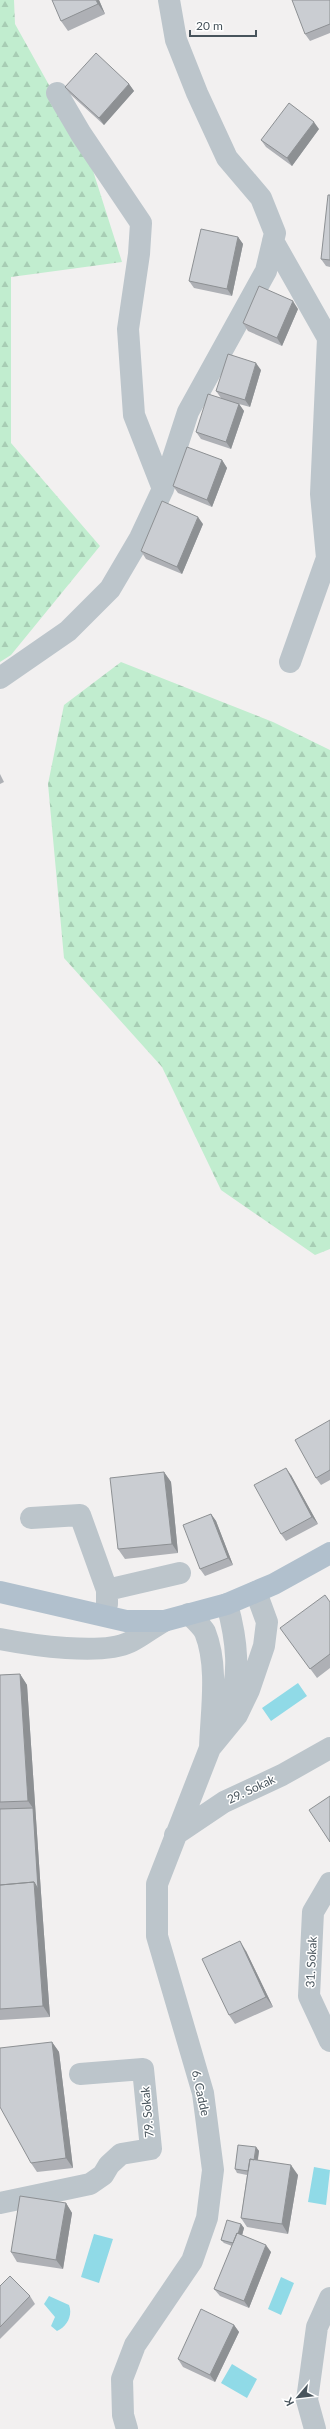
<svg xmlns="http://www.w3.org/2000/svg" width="330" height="2429" viewBox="0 0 330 2429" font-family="Lato,sans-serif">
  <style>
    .forest { fill: url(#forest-firs) }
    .water { fill: #90dae7 }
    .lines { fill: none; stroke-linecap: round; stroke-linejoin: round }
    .minor { stroke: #bcc5cb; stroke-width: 22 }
    .major { stroke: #b1c0cd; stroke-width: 22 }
    .wall { fill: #aeb0b5 }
    .shaded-wall { fill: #8d9093 }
    .building { fill: #cacdd2; stroke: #8d9093 }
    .labels { text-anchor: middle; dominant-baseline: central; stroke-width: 3; stroke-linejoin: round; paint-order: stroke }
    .street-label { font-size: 12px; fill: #48545c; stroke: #fff }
  </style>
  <defs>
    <pattern id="forest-firs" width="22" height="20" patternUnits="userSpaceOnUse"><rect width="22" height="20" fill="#c1edcf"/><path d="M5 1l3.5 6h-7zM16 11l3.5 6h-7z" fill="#a7cdb4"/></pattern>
  </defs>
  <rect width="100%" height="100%" fill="#f2f0f0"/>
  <path class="forest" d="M0,0H14L15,24L88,155L122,262L11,277V443L100,546L11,655L0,662Z
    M121,662L273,722L330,750V1249L315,1255L221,1190L162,1067L64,958L48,784L64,705Z"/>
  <path class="water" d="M298,1683L307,1696L271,1721L262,1708Z
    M314,2167L330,2170L326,2205L308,2202Z
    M94,2234L113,2239L99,2283L81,2277Z
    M281,2277L294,2283L281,2315L268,2309Z
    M49,2296L69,2305C73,2315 67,2327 57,2331L51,2326L55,2317L44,2304Z
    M232,2364L257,2379L247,2398L221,2383Z"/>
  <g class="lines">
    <path class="minor" d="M57,93L81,134L141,223L139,254L128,329L134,415L163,489
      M273,241L328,338L321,494L327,558L290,662
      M0,678L68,631L110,589L140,538L163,489L188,412L266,271L275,233L261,198L227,158L197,93L176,40L169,0
      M31,1518L80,1515L107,1590
      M107,1604V1590L180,1573
      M227,1604C237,1640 241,1675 228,1711
      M189,1614C194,1619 202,1626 205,1632C219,1667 211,1712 210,1748L211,1745
      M0,1639C31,1645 102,1656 130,1642C142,1636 153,1627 164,1621
      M175,1835L224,1802L282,1775L330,1748
      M330,1883L313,1912L309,1996L330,2041
      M0,2203L90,2184L103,2175L109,2165L121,2154L151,2149L143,2069L80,2074
      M127,2429L123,2415L122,2379L135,2345L192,2261L207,2218L213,2170L203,2093L157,1936V1884L210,1748L237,1715L249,1690L264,1646L267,1622L256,1592
      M315,2429L307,2400L317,2327L330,2298"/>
    <path class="major" d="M0,1592L126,1621H164L227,1604L274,1584L330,1553"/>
  </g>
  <path class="wall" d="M99,0L105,14L68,31L61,21Z
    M330,0V33L310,41L305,34Z
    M129,84L134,91L104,125L70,94L65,87Z
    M319,129L292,166L266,147L261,140Z
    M330,195V267L326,266L321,259Z
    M238,237L243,244L232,296L194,288L189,281Z
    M298,309L282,346L248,331L243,323Z
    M261,370L250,407L239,404L244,411L231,449L201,439L196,432L221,398L216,391Z
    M222,460L227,468L212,507L178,493L173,486Z
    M203,524L182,574L146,559L141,551Z
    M0,774L4,782L0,784Z
    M330,1421V1480L321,1485L316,1478Z
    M164,1472L171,1482L178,1553L125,1559L118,1549Z
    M291,1475L318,1524L286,1541L281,1534Z
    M211,1514L216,1521L233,1565L205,1576L200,1569Z
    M330,1602V1668L317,1678L287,1637Z
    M20,1674L27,1685L41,1893L50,2017L0,2020V1675Z
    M246,1951L273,2007L235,2024L229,2015Z
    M52,2042L59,2052L73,2168L37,2172L31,2163Z
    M256,2147L259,2151L258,2160L298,2175L288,2234L247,2227L241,2218L247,2175L237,2173L235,2169Z
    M66,2203L72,2213L63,2269L17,2262L11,2252Z
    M241,2224L244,2228L242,2235L271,2252L249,2308L220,2296L214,2289L232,2246L224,2243L221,2240Z
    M0,2286L30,2296L35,2304L0,2339Z
    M234,2325L239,2332L215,2382L183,2367L178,2359Z"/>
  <path class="shaded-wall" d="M96,0H99L105,14L98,4Z
    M129,84L134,91L104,125L99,118Z
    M314,122L319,129L292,166L287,158Z
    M238,237L243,244L232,296L227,289Z
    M293,301L298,309L282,346L277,338Z
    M256,363L261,370L250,407L245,400Z
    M239,404L244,411L231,449L226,442Z
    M222,460L227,468L212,507L207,500Z
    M198,517L203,524L182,574L177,567Z
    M286,1468L291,1475L318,1524L312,1517Z
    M164,1472L171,1482L178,1553L172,1544Z
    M211,1514L216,1521L233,1565L228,1558Z
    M20,1674L27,1685L41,1893L50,2017L43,2006L34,1882L33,1808L28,1801Z
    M240,1941L246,1951L273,2007L266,1997Z
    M52,2042L59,2052L73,2168L66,2158Z
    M256,2147L259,2151L255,2176L253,2172Z
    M291,2165L298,2175L288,2234L282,2224Z
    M66,2203L72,2213L63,2269L56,2260Z
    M241,2224L244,2228L239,2247L236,2243Z
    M266,2245L271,2252L249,2308L244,2301Z
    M234,2325L239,2332L215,2382L210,2375Z"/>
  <path class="building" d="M52,0H96L98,4L61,21Z
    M292,0H330V24L305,34Z
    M96,53L129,84L99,118L65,87Z
    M289,103L314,122L287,158L261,140Z
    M328,195H330V260L321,259Z
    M201,229L238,237L227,289L189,281Z
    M259,286L293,301L277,338L243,323Z
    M228,354L256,363L245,400L216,391Z
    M208,394L239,404L226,442L196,432Z
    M187,447L222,460L207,500L173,486Z
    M162,501L198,517L177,567L141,551Z
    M330,1420V1470L316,1478L295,1440Z
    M286,1468L312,1517L281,1534L254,1485Z
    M164,1472L172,1544L118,1549L110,1478Z
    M211,1514L228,1558L200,1569L183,1525Z
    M325,1595L330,1602V1654L310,1669L280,1628Z
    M20,1674L28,1801L0,1802V1675Z
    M330,1796V1842L309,1810Z
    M33,1808L38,1889L34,1882L0,1885V1809Z
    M34,1882L43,2006L0,2009V1885Z
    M240,1941L266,1997L229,2015L202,1959Z
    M52,2042L66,2158L31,2163L0,2107V2048Z
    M238,2145L256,2147L254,2160L250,2159L248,2171L235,2169Z
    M250,2159L291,2165L282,2224L241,2218Z
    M20,2196L66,2203L56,2260L11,2252Z
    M227,2220L241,2224L238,2234L237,2233L233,2243L221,2240Z
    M237,2233L266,2245L244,2301L214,2289Z
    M10,2276L30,2296L0,2327V2286Z
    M201,2309L234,2325L210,2375L178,2359Z"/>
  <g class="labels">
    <g class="street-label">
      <text transform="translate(251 1789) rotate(-25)">29. Sokak</text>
      <text transform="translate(311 1962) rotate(-87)">31. Sokak</text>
      <text transform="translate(201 2093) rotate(78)">6. Cadde</text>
      <text transform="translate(147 2112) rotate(-95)">79. Sokak</text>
    </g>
  </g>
  <g transform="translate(298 2397) rotate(242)" stroke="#ffffff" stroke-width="3" paint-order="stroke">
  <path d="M0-3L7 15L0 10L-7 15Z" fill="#48545c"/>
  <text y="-6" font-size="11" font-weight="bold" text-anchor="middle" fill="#48545c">K</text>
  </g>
  <path d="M190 30v6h66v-6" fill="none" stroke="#48545c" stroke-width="2"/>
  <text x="196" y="30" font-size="12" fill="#48545c" stroke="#ffffff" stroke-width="3" paint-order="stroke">20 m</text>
</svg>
